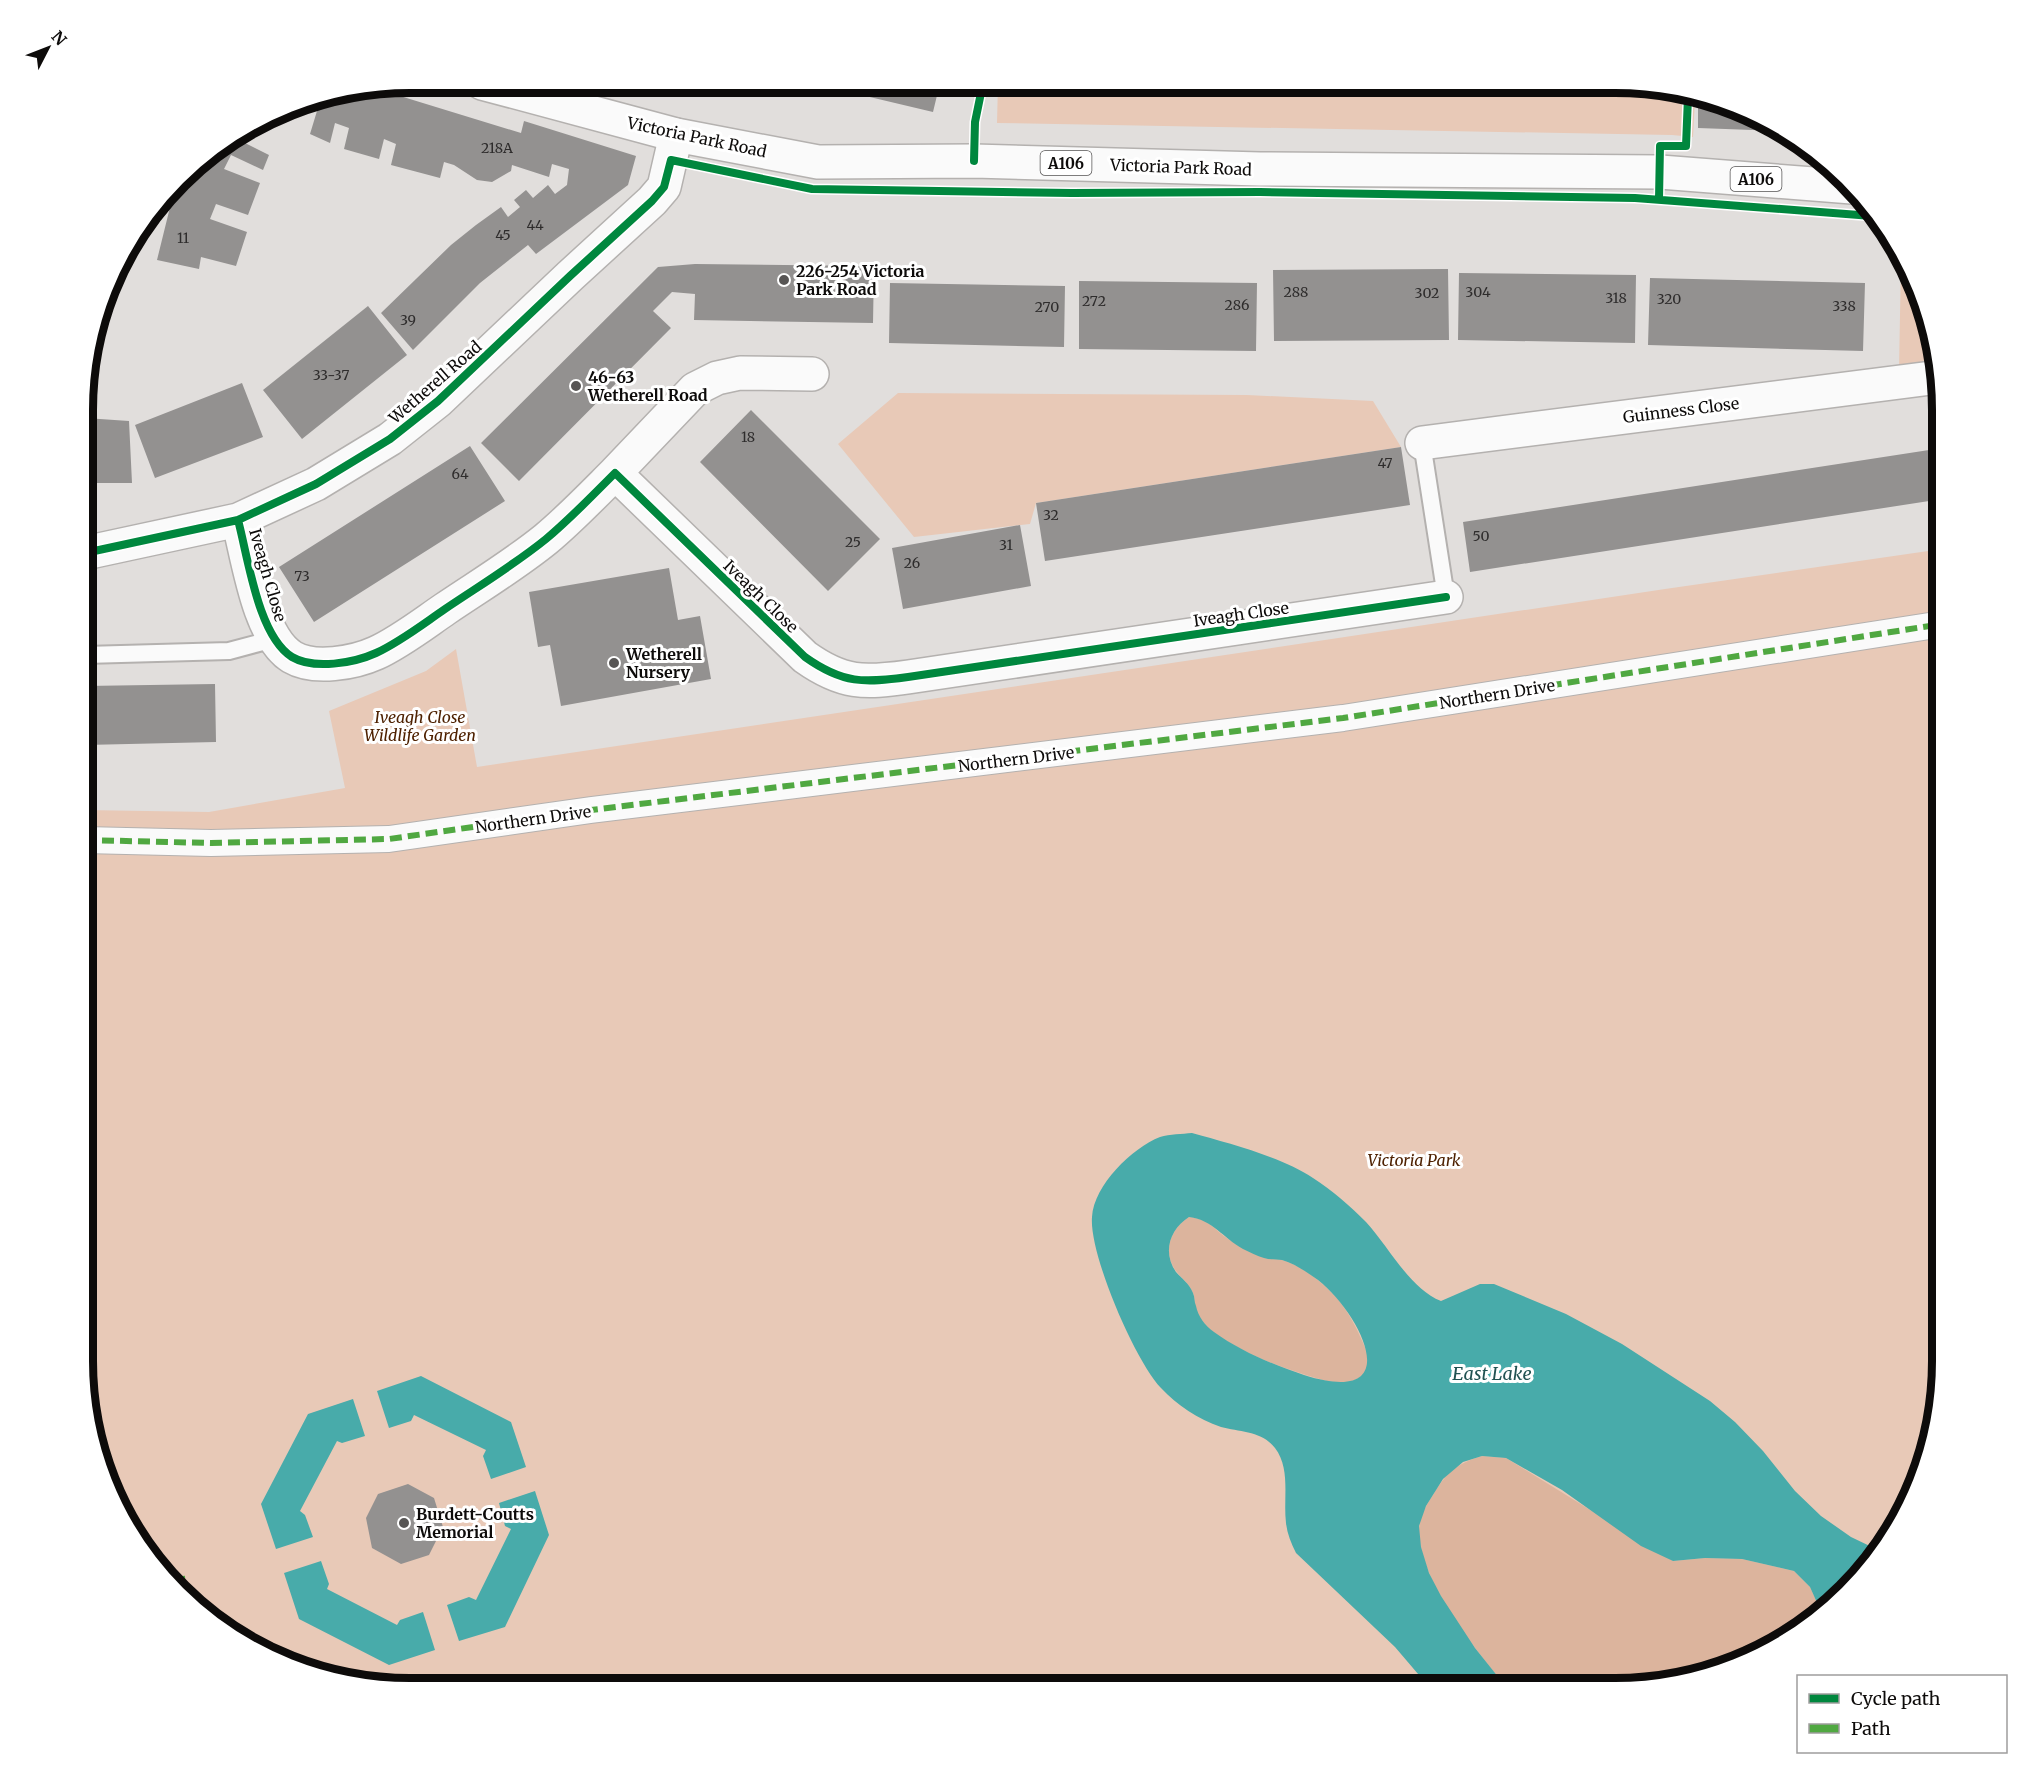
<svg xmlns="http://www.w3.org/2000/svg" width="2025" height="1771" viewBox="0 0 2025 1771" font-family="Merriweather,serif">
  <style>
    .green { fill: #e8c9b7 }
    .forest { fill: #dcb49d }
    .water { fill: #48abaa; fill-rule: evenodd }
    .building { fill: #939190 }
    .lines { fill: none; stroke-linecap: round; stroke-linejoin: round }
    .service-casing { stroke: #b4b1af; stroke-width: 20 }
    .pedestrian-casing { stroke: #b4b1af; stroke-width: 28 }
    .minor-casing { stroke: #b4b1af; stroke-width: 36 }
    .primary-casing { stroke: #b4b1af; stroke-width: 36 }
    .service { stroke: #fafafa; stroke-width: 16 }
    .pedestrian { stroke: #fafafa; stroke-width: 26 }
    .minor { stroke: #fafafa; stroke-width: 33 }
    .primary { stroke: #fafafa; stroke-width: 33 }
    .quiet { stroke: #50a841; stroke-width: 6; stroke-dasharray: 12 6; stroke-linecap: butt }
    .cycleway-casing { stroke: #fff; stroke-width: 11 }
    .cycleway { stroke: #00873e; stroke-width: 8 }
    .poi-dot { fill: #575554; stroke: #fff; stroke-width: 2 }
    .labels { text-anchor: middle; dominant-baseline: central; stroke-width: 6; stroke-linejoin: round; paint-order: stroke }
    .number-label { font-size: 14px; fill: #2e2c2c }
    .shield { fill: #fff; stroke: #565454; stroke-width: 1.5 }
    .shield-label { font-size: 15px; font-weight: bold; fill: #0d0b0a }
    .street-label { font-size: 16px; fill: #0d0b0a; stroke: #fff }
    .poi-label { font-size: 16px; font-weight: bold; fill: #0d0b0a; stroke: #fff; text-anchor: start }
    .park-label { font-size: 16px; font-style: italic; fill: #4e2101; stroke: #fff }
    .water-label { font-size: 18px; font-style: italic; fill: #215252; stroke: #fff }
    .rim { fill: none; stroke: #0d0b0a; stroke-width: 8 }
  </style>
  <rect width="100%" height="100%" fill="#e1dedc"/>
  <path class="green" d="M998,83H1637L1695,99L1693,137L1672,135L997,123Z
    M1901,260L1917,284L1936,365L1899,370Z
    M898,393L1247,395L1373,401L1401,447L1036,503L1030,524L914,537L838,444Z
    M1942,549V1361L1917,1487L1846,1593L1741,1663L1637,1688H410L284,1663L178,1592L108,1487L83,1383L84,810L209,812L345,788L329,711L426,671L456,649L477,767L1665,589Z"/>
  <path class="forest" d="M1189,1217C1209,1220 1210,1225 1224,1236C1235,1244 1249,1250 1260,1256C1267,1260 1275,1258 1282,1260C1302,1266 1321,1281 1335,1296C1345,1307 1353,1321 1359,1334C1362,1341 1366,1348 1368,1356C1369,1361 1368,1368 1364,1373C1350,1391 1318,1379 1300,1373C1271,1364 1238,1350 1213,1332C1205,1326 1198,1316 1195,1306C1194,1302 1195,1297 1193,1293C1189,1283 1182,1279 1176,1271C1162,1252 1170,1229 1189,1217Z
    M1482,1456L1506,1458L1673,1561L1705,1558L1742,1559L1794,1571L1810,1587L1818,1605L1817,1613L1741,1663L1637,1688H1507C1475,1648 1419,1582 1419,1529C1419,1517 1427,1504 1433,1495C1447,1472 1456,1464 1482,1456Z"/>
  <path class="water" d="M1192,1133C1228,1143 1282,1157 1313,1178C1332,1190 1350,1206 1366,1222C1389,1247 1410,1289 1441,1301L1480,1284H1494L1566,1314L1622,1344L1710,1401L1735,1422L1763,1451L1795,1491L1821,1516L1851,1537L1876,1549L1846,1593L1817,1613L1818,1605L1810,1587L1794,1571L1742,1559L1705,1558L1673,1561L1641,1546L1562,1490L1506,1458L1482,1456L1463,1462L1443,1479L1426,1506L1419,1526L1421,1547L1429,1573L1441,1596L1475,1648L1507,1688H1430L1395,1647L1296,1553C1291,1543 1287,1533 1286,1523C1283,1498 1291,1469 1275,1448C1262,1431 1240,1432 1221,1427C1198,1419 1177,1405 1161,1388C1135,1361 1089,1254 1092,1217C1094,1185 1132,1148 1160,1137C1170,1134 1182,1134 1192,1133ZM1189,1217C1213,1220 1223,1238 1243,1249C1250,1252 1257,1256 1264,1258C1270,1260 1276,1259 1282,1260C1295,1264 1307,1272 1318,1280C1362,1315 1408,1408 1304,1375C1274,1365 1240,1351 1214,1332C1205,1326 1198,1316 1196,1306C1194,1302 1195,1297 1193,1293C1189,1283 1182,1279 1176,1272C1162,1252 1170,1229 1189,1217Z
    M421,1376L511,1422L526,1467L491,1479L483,1456L486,1450L414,1415L411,1421L389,1428L377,1391Z
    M353,1399L365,1436L342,1443L337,1441L300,1511L305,1515L313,1537L276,1549L261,1504L308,1414Z
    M535,1491L549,1535L505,1627L459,1641L447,1605L469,1597L476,1600L511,1529L505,1526L499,1503Z
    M321,1561L329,1584L327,1589L397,1625L400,1620L423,1612L435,1650L389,1665L299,1619L284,1573Z"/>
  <path class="building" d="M838,83H940L933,112L836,89Z
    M374,88L521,133L524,121L636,156L628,185L536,254L528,245L480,283L413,350L381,313L451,245L476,225L501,207L508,217L520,207L514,200L526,190L533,198L548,185L555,194L567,185L569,169L552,164L549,177L512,165L511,171L492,182L477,180L454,165L444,162L440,178L391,165L396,144L384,139L379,159L344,149L349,128L335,123L330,143L310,134L317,111L299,103L304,100Z
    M1698,100L1760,116L1780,131L1698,128Z
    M237,139L269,155L263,170L231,155L224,169L260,183L248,215L216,204L210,219L247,232L236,266L201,257L199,269L157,260L175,187L194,164Z
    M695,264L874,266L873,323L694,320L695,294L672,292L653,311L671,328L519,481L481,443L658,267Z
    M1448,269L1449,340L1274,341L1273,270Z
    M1459,273L1636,275L1635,343L1458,340Z
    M1650,278L1865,283L1863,351L1648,345Z
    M1079,281L1257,283L1256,351L1079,349Z
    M890,283L1065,286L1064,347L889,343Z
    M368,306L407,355L302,439L263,390Z
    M87,361H95V380H85Z
    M242,383L263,437L155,478L135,425Z
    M751,410L880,539L828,591L700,462Z
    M85,418L129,421L132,483H85Z
    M470,446L505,501L314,622L279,567Z
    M1401,447L1410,505L1045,561L1036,503Z
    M1942,448V499L1470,572L1463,522Z
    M1020,525L1031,586L903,609L892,548Z
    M669,568L678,620L700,616L711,679L561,706L550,645L538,647L529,592Z
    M215,684L216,742L85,745V686Z
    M408,1484L434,1498L443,1527L429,1555L401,1564L372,1548L366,1518L378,1494Z"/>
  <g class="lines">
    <g class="service-casing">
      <path id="service" d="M1422,443L1446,597
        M85,655L229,651L274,639"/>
    </g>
    <g class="pedestrian-casing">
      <path id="pedestrian" d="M84,840L211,843L389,839L591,810L1343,718L1942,624"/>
    </g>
    <g class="minor-casing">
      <path id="minor" d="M1422,443L1939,377
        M615,473L695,389L717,378L740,373L812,374
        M238,520C248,557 258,636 292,657C314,670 354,663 376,653C400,642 423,624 445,609C479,586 514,565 546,539C570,519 593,495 615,473L805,657C843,684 864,683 908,677L1446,597
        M85,553L238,520L316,484L390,439L438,401L570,276L652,201L664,187L676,135"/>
    </g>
    <g class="primary-casing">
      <path id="primary" d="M482,83L676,135L818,162L974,161L1260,169L1660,172L1852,187"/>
    </g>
    <use href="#service" class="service"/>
    <use href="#pedestrian" class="pedestrian"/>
    <use href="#minor" class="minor"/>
    <use href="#primary" class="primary"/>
    <path class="quiet" d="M84,840L211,843L389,839L591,810L1343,718L1942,624
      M182,1576L183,1596"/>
    <g class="cycleway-casing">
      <path id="cycleway" d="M974,161L975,122L983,83
        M1659,199L1660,146H1686L1688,97
        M238,520C248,557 258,636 292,657C314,670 354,663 376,653C400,642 423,624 445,609C479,586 514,565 546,539C570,519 593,495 615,473L805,657C843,684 864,683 908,677L1446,597
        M85,553L238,520L316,484L390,439L438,401L570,276L652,201L664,187L671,160L812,189L1072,193L1260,192L1635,198L1872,216"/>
    </g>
    <use href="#cycleway" class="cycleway"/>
  </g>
  <g class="poi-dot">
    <circle cx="784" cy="280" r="6"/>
    <circle cx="576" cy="386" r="6"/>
    <circle cx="614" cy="663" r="6"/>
    <circle cx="404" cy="1523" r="6"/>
  </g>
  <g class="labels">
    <g class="number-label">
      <text x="497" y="148">218A</text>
      <text x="535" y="225">44</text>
      <text x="503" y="235">45</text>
      <text x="183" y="238">11</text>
      <text x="1296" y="292">288</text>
      <text x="1478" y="292">304</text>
      <text x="1427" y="293">302</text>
      <text x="1616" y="298">318</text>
      <text x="1669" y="299">320</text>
      <text x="1094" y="301">272</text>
      <text x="1237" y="305">286</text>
      <text x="1844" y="306">338</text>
      <text x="1047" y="307">270</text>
      <text x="408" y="320">39</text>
      <text x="331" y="375">33-37</text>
      <text x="748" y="437">18</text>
      <text x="1385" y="463">47</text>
      <text x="460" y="474">64</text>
      <text x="1051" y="515">32</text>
      <text x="1481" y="536">50</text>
      <text x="853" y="542">25</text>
      <text x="1006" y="545">31</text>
      <text x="912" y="563">26</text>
      <text x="302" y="576">73</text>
    </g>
    <g class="shield">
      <rect x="1040.5" y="151" width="51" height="24" rx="4.5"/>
      <rect x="1730.5" y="167" width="51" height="24" rx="4.5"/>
    </g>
    <g class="shield-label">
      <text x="1066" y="163">A106</text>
      <text x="1756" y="179">A106</text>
    </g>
    <g class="street-label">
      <text transform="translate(697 137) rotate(12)">Victoria Park Road</text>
      <text transform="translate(1181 167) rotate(2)">Victoria Park Road</text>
      <text transform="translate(435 382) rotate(-41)">Wetherell Road</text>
      <text transform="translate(1681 410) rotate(-7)">Guinness Close</text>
      <text transform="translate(268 575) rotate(74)">Iveagh Close</text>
      <text transform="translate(761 596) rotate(44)">Iveagh Close</text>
      <text transform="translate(1241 614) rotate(-8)">Iveagh Close</text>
      <text transform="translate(1497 694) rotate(-9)">Northern Drive</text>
      <text transform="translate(1016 759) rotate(-7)">Northern Drive</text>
      <text transform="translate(533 819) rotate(-8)">Northern Drive</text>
    </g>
    <g class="poi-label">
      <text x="796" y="271">226-254 Victoria<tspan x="796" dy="18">Park Road</tspan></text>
      <text x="588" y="377">46-63<tspan x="588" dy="18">Wetherell Road</tspan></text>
      <text x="626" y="654">Wetherell<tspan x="626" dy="18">Nursery</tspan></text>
      <text x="416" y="1514">Burdett-Coutts<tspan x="416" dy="18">Memorial</tspan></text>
    </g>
    <g class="park-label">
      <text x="420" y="717">Iveagh Close<tspan x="420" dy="18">Wildlife Garden</tspan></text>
      <text x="1414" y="1160">Victoria Park</text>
    </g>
    <g class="water-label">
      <text x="1492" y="1373">East Lake</text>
    </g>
  </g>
  <path d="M0 0H2025V1771H0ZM410 93H1615A317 317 0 0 1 1932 410V1361A317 317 0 0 1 1615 1678H410A317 317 0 0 1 93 1361V410A317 317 0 0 1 410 93Z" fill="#fff" fill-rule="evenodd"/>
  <path class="rim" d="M410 93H1615A317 317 0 0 1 1932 410V1361A317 317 0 0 1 1615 1678H410A317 317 0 0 1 93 1361V410A317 317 0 0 1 410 93Z"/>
  <rect x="1797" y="1675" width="210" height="78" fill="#ffffff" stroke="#9e9d9d" stroke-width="1.5"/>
  <rect x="1809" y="1694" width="30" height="9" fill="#00873e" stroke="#9e9d9d" stroke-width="1.5"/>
  <text x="1851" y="1705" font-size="18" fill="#0d0b0a">Cycle path</text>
  <rect x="1809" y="1724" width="30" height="9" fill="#50a841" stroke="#9e9d9d" stroke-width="1.5"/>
  <text x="1851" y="1735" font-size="18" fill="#0d0b0a">Path</text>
  <g transform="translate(48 48) rotate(48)" stroke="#ffffff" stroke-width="4.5" paint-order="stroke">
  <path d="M0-4.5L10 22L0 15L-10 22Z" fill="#0d0b0a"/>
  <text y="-9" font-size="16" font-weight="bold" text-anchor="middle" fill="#0d0b0a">N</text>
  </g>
</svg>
